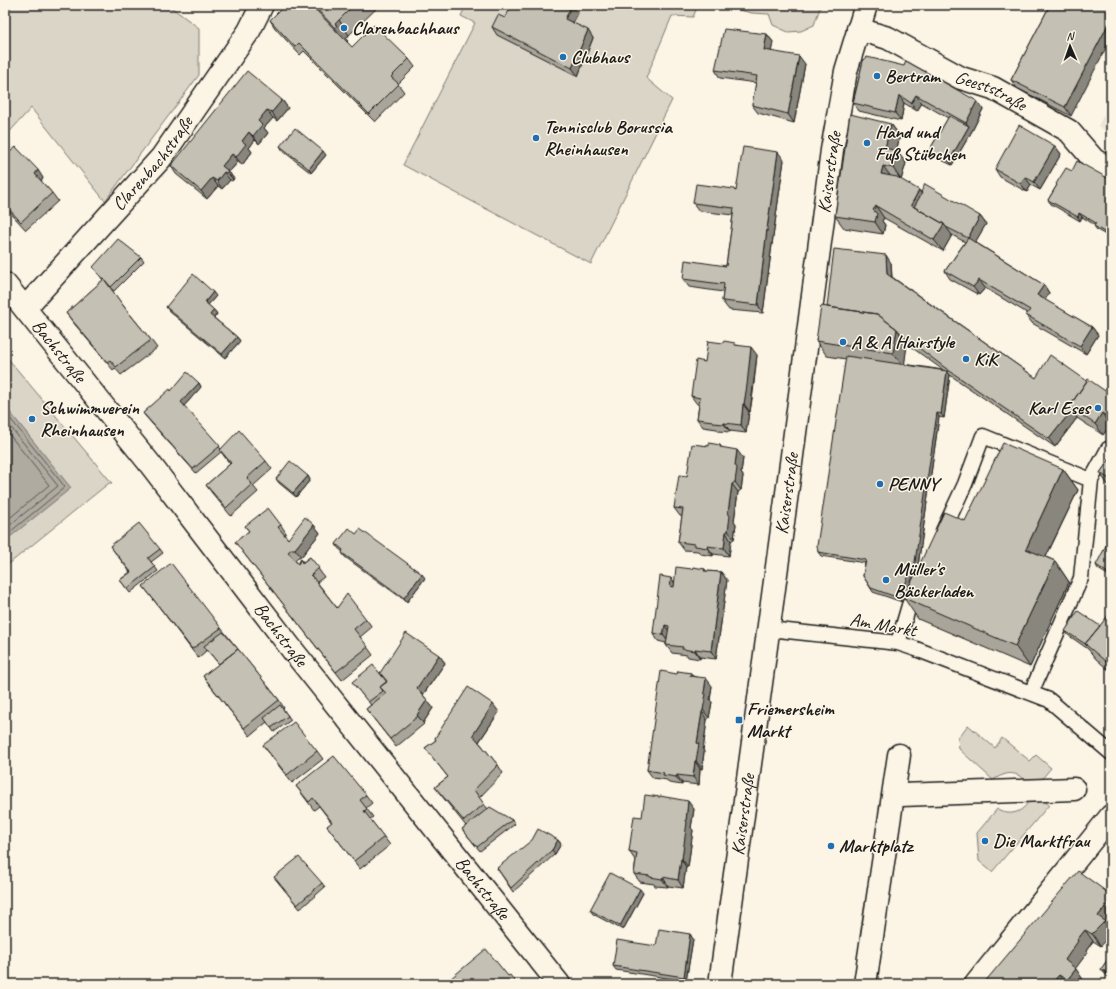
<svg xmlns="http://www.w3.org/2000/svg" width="1116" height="989" viewBox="0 0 1116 989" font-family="Caveat,sans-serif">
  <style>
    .built { fill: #ebe5d6 }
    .green { fill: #dbd5c8; stroke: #7c7872 }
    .water { fill: #b0aba1; stroke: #75726c }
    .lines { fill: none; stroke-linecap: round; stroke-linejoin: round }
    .shore { stroke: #575551; stroke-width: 1 }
    .lane-casing { stroke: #1c1c1c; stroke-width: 17 }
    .street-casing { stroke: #1c1c1c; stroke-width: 25 }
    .secondary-casing { stroke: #1c1c1c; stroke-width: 25 }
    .lane { stroke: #fcf5e5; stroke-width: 14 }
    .street { stroke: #fcf5e5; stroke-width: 22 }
    .secondary { stroke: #fcf5e5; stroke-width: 22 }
    .wall { fill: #a9a59a; stroke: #1c1c1c; fill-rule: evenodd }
    .shaded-wall { fill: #89867d; stroke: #1c1c1c }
    .building { fill: #c4c0b3; stroke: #1c1c1c }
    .poi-dot { fill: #1f6fb2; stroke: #fcf5e5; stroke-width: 1.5 }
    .labels { text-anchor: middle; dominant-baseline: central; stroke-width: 3; stroke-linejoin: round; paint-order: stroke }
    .poi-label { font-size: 19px; font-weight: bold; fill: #1c1c1c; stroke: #fcf5e5; text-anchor: start }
    .street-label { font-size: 19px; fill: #1c1c1c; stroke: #fcf5e5 }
  </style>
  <rect width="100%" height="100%" fill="#fcf5e5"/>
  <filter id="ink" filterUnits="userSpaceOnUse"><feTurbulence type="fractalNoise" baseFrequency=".025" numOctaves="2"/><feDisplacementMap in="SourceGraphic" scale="8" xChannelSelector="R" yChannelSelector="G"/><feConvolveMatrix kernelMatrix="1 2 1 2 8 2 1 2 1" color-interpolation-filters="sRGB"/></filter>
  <g filter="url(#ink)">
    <path class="built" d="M1111,102V134L1098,126Z"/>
    <path class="green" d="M5,5H168L199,28V75L105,201L31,108L5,137Z
      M466,5H698L693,17L672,16L646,78L672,100L591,264L403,165L475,23L461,16Z
      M717,5H821L814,25L801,31L788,32L773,25L769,14L752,13Z
      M5,355L112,483H109L5,567Z
      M968,725L995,748L1002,738L1030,761L1036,755L1051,768L1040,781L1028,782C1015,771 1008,771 993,780L959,749L958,738Z
      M1042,799L1049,805L992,872L979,861L977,833L997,809C1000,810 1004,812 1007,813C1017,814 1025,809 1029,800Z"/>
    <path class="water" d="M5,406L71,488L5,541Z"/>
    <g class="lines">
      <path class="shore" d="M5,412L65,487L5,536
        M5,420L58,486L5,529
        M5,429L49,485L5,522"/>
      <g class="lane-casing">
        <path id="lane" d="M943,531L965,484L983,436L1091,480
          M769,629L898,643L916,649L1049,700L1111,753
          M898,643L910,602L917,588
          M1031,693L1081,578L1091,480L1108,449"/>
      </g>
      <g class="street-casing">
        <g id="street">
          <path id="s1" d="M858,29L888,38L961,78L993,88L1069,131L1094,160L1111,169"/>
          <path id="s2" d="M25,308L161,158L249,31L262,5"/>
          <path d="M894,795H901L1074,789"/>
          <path id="s3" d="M720,984L790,471L832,150L846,71L866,5"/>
          <path d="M865,984L899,755"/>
          <path d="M976,984L1111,816"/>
        </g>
      </g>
      <g class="secondary-casing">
        <g id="secondary">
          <path id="s4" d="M5,284L150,464L294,652L559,984"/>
        </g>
      </g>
      <use href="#lane" class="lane"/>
      <use href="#street" class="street"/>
      <use href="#secondary" class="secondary"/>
    </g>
    <path class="wall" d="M313,5H380L349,35L346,39L348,41L347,42L352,47L409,59L415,67L398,84L404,92L375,122L304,51L300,55L275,28L270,20L318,13Z
      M1050,5L1071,116L1017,88L1011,80Z
      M578,13L573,23L593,38L578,76L497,35L492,27L505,18Z
      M767,34L773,42L771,51L805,64L794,123L758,113L752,105L756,83L720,78L715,70Z
      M863,61L983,109L972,131L952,165L931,155L929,151L948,118L922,103L917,111L904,103L901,121L859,111L853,103Z
      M282,100L288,108L277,121L273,118L264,128L268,133L259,144L255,140L249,148L252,152L242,165L238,162L229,172L234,179L232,181L230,180L222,189L218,186L207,199L176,174L171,166Z
      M891,124L900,136L896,151L906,163L901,180L921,192L980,216L986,224L975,242L1044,285L1049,293L1045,300L1092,327L1098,335L1086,354L1032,323L1026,315L1027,313L985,288L979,295L950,279L945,271L965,242L952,235L943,251L884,218L882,221L885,225L883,234L844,228L835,216Z
      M280,146L326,155L311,173L283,151Z
      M1055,146L1061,154L1040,190L1031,185L1027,192L1000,177L995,169Z
      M5,156L43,178L41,181L52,193L58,201L26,230L5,207Z
      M784,160L773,237L763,313L729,310L722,301L723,292L689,287L683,279L726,266L733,215L699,211L693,203L735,190L736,191Z
      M1072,171L1111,180V238L1097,230L1094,226L1095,225L1082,217L1080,221L1051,204L1048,200L1057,185L1056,184Z
      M141,257L144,261L114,291L110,288L125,308L151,340L157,348L121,375L115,368L113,370L72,321L66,313L103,280L93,267Z
      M891,263L892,277L1036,378L1087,381L1111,395V425H1110L1103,435L1077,418L1055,447L950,375L944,418L939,417L918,566L965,521L1063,469L1078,490L1046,557L1055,561L1069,582L1030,667L918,619L904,598L902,602L873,592L863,576L865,563L821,556L818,552L846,359L827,356L816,341L827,307ZM907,344L943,370L904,364Z
      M216,296L208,305L214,310L217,314L214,318L237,337L240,341L225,358L169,311L166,307Z
      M737,345L757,355L753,393L750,412H749L746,433L730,431V432L718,431L717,429L703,427L697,419L699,405L697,404L691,396L705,362Z
      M199,383L201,387L184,406L221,449L266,461L272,469L253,486L258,492L231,516L212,493L206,485L230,464L221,452L196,473L146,417L143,413L171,391Z
      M720,445L722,448L743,458L741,473L743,476L741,490L738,492L734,521L736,524L734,539L731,541L729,556L713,554V556L701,554L698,551L684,550L678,542L682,516H680L674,508L687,476L709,446Z
      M1111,457V486L1108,485L1100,473Z
      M308,476L310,480L296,497L279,483L276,479Z
      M281,525L286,533L284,534L288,539L314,525L320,533L301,557H298L295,560L298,564L301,559L303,562L310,557L324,577L317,582L337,608L366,619L372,627L360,637L373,655L342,680L235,542L249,531L245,526Z
      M356,534L425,578L407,602L345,557L342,553L343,552L338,548L336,544Z
      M1111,544V577L1098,569L1096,565Z
      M110,546L160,549L163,553L151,562L158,571L130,593L120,580L130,572Z
      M692,569H705L706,571L721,572L727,580L716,659L700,657V659L688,657L687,655L672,653L666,645V643L658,641L653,633L671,578L674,582Z
      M143,586L221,628L279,700L284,708L283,709L291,720L274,732L267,722L250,736L209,684L203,676L219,664L207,650L198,658Z
      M1111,612V672L1096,659L1088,649L1068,635L1065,631L1100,626Z
      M439,655L445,663L423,695L433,708L423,723L424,724L396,747L366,709L371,705L355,686L383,677Z
      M691,673L693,676L712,686L710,700L712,702L709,718L707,720L703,750L704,752L702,769H700L699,785L682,783V785L669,783L667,780L653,778L647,770L677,674Z
      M499,712L479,742L498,765L503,773L479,798L487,808L512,820L515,824L480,851L462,829L466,826L441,795L435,787L448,777L425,748L436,740L435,738Z
      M263,745L317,751L323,759L292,783Z
      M296,786L366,795L372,803L366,808L373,817L370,819L390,845L360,869L327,826L332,823L319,806L314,810Z
      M694,809L691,828L693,830L688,867H686L683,888L668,886V887L655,886L654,884L640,882L634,874L636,860H635L629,851L642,817Z
      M558,840L561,844L555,854L513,892L497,868Z
      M274,877L322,883L325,887L300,909Z
      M643,893L623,930L593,914L590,910Z
      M1111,895V928L1108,926L1101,946L1093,941L1086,951L1087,953L1075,968L1084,981L1082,983L1083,984H983Z
      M690,934L693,939L686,981L616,970L613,966L656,946Z
      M1111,955V978L1104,973L1101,969Z"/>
    <path class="shaded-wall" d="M572,5L578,13L570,27L565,19Z
      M1111,19V38L1071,116L1065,107Z
      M339,20L349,35L346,39L348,41L346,43L335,28V24Z
      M588,30L593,38L578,76L572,68Z
      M767,34L773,42L770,58L764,50Z
      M799,56L805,64L794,123L788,114Z
      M899,95L904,103L901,121L895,113Z
      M916,95L922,103L917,111L911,103Z
      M282,100L288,108L277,121L272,112Z
      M977,101L983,109L972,131L952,165L949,161L969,126L966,123Z
      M267,110L273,118L264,128L268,133L259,144L253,136L258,121Z
      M891,124L900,136L894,160L885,148Z
      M249,132L255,140L249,148L252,152L242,165L236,157L242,141Z
      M1055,146L1061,154L1040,190L1034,182Z
      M323,151L326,155L311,173L309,169Z
      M897,151L906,163L901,180L893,168Z
      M778,152L784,160L773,237L763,313L758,305L767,229Z
      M232,154L238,162L229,172L234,179L233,180L227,172L222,166Z
      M883,166L892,178L881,174Z
      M38,170L43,178L41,182L35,174Z
      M224,172L230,180L222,189L217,181Z
      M1025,177L1031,185L1027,192L1021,184Z
      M212,178L218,186L207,199L201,191Z
      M919,190L927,202L921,213L911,205Z
      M876,206L884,218L882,221L885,225L883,234L875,222L873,210Z
      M1079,213L1082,217L1080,221L1078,217Z
      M980,216L986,224L973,246L968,238Z
      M944,224L952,235L943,251L934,240Z
      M886,255L891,263L892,282L887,274Z
      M979,280L985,288L979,295L973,287Z
      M1044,285L1049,293L1043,303L1037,295Z
      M213,292L216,296L207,306L205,302Z
      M214,310L217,314L213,319L210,315Z
      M1092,327L1098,335L1086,354L1080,346Z
      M897,329L907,344L904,368L893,353Z
      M237,337L240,341L225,358L222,354Z
      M751,347L757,355L750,412L744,404Z
      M947,371L950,375L944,418L941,414Z
      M199,383L201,387L184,406L181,402Z
      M743,404L749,412L746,433L741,425Z
      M1072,410L1077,418L1055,447L1049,439Z
      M937,413L939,417L918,566L902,602L899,598Z
      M1102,413L1110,425L1103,435L1095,424Z
      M724,423L730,431V432L724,424Z
      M737,450L743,458L741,473L743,476L741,490L735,482V465Z
      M1063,469L1078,490L1040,569L1026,549Z
      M308,476L310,480L296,497L293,493Z
      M732,484L738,492L734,521L736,524L734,539L728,531V513Z
      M314,525L320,533L301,557L295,549Z
      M726,532L731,541L729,556L724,548Z
      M707,546L713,554V556L707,548Z
      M1055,561L1069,582L1030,667L1015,646Z
      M721,572L727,580L716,659L711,651Z
      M422,574L425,578L407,602L404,598Z
      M671,578L677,586L675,595L670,586Z
      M665,625L670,633L669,643L663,635Z
      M695,649L700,657V659L695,651Z
      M439,655L445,663L422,696L417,688Z
      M706,678L712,686L710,700L712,702L709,718L703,710L704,693Z
      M427,700L433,708L423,723L417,715Z
      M493,704L499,712L478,743L473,735Z
      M702,712L707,720L703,750L704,752L702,769L696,761L697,743Z
      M695,761L700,769L699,785L693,777Z
      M677,775L682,783V785L676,777Z
      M688,801L694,809L691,828L693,830L688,867L682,859L686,821Z
      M558,840L561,844L555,854L552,850Z
      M681,859L686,867L683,888L678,880Z
      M663,877L668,886V887L662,879Z
      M640,889L643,893L623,930L620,926Z
      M1111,900V922H1105L1111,930V935L1101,946L1092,934L1098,916Z
      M1085,930L1093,941L1086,951L1087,953L1073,972L1065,960L1077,940Z
      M690,934L693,939L686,981L684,977Z
      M1076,969L1084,981L1081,984H1070L1067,980Z
      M1059,975L1065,984H1051Z"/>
    <path class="building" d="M285,5H311L352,47L374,25L409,59L391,77L399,84L369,114L299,43L295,47L270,20Z
      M313,5H354L335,24L337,25L335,28Z
      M512,5H572L565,19L588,30L572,68L492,27L498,15L505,18Z
      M1050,5H1111V19L1065,107L1011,80Z
      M724,29L767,34L764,50L799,56L788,114L752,105L757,76L715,70Z
      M867,57L904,66L906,61L977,101L966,123L916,95L911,103L899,95L895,113L853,103L863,61Z
      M247,71L282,100L272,112L267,110L258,121L262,125L253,136L249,132L242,141L246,144L236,157L232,154L222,166L228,171L226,173L224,172L217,181L212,178L201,191L171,166Z
      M850,114L891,124L885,148L897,151L893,168L883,166L881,174L897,177L919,190L911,205L944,224L934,240L876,206L873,210L877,214L875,222L835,216Z
      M949,116L969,126L949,161L929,151Z
      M1019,125L1055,146L1034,182L1025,177L1021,184L995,169Z
      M295,128L323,151L309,169L280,146Z
      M16,147L38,170L35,174L52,193L21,222L5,205V156Z
      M743,147L778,152L767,229L758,305L723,301H722L724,284L721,283V284L683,279L685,260L726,266L734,208L693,203L696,184L734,189V190L736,191Z
      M1077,161L1111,180V236L1094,226L1096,223L1079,213L1078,217L1048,200L1057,185L1056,184L1066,168L1072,171Z
      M925,184L980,216L968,238L1044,285L1037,295L1092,327L1080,346L1026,315L1030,310L979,280L973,287L945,271L968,238L946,227L944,224L914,207L922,193L921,192Z
      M118,239L141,257L111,287L104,279H103L93,267Z
      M834,249L886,255L887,274L1036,378L1050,355L1087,381L1069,407L1072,410L1049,439L944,367L902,335L897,329L877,314L827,307Z
      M193,274L213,292L205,302L214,310L210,315L237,337L222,354L166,307Z
      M104,279L125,308L151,340L116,367L110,360L107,362L66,313Z
      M821,306L877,314L897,329L893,353L816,341Z
      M708,341L723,343L724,341L735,343V345L751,347L747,385L744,404H743L741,425L724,423V424L713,423V421L697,419L700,398L691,396L696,360L705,362Z
      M846,356L947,371L941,414L937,413L915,562L899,598L871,588L863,576L866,560L818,552L817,546Z
      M187,372L199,383L181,402L220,446L193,469L143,413L170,389L171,391Z
      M1088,379L1111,395V419L1102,413L1095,424L1069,407Z
      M239,430L266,461L247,478L252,484L226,508L206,485L231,463L220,450Z
      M709,443L720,445V447L737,450L735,465L737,468L735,482L732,484L728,513L730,516L728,531L726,532L724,548L707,546V548L695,546V544L678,542L683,509L674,508L679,475L687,476L692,444L709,446Z
      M1003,443L1063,469L1026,549L1055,561L1015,646L904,598L944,512L965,521Z
      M1111,457V480L1100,473Z
      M290,461L308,476L293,493L276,479Z
      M268,508L281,525L278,527L288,539L305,517L314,525L295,549H292L288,552L298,564L301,559L302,563L310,557L319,568L311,575L337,608L347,594L366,619L354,629L368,647L336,672L235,542L249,531L245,526Z
      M139,523L160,549L148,558L155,567L127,589L120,580L131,572L110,546Z
      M349,528L356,534L360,529L422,574L404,598L342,553L343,550L336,544Z
      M1108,542L1111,544V575L1096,565Z
      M171,563L221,628L192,649L143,586Z
      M676,567L692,569L693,567L705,569L704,571L721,572L711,651L695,649V651L682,649L683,647L666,645L669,626L665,625L663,635L653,633L660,576L671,578L670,586L674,587Z
      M1078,611L1100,626L1085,644L1087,645L1065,631Z
      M1111,612V666L1085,644Z
      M223,632L238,649L219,664L204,646Z
      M406,633L439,655L417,688L427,700L417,715L418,716L390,739L366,709L386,693L380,687L387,681L380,673Z
      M238,649L279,700L244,728L203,676Z
      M373,665L387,682L380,687L383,691L368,702L352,682Z
      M661,671L677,674L678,671L691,673L690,676L706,678L704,693L706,694L703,710L702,712L697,743L699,744L696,761H695L693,777L677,775L676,777L663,775L664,773L647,770Z
      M468,687L493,704L473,735L498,765L474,790L484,804L464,821L435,787L448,777L425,748L436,740L435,738Z
      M280,705L288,716L271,728L264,718Z
      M294,722L317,751L287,775L263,745Z
      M334,756L366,795L360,800L367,809L364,811L384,837L354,861L327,826L332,822L313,798L309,802L296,786Z
      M645,795L660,797V796L688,801L686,821L687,822L682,859H681L678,880L663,877L662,879L650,877V876L634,874L637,853L629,851L634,816L642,817Z
      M490,807L512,820L477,847L462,829Z
      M538,829L558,840L552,850L511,888L497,868L532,840Z
      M299,857L322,883L297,905L274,877Z
      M1078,871L1111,895V900L1098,916L1105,921L1092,934L1085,930L1077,940L1078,941L1065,960L1076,969L1067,980L1059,975L1051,984H983Z
      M610,873L640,889L620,926L590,910Z
      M1111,914V926L1105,922Z
      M659,929L690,934L684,977L613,966L617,940L656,946Z
      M486,949L508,976L510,975L517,984H454L450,979Z
      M1111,955V976L1101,969Z
      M1078,981L1083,984H1075Z"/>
  </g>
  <g class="poi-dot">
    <circle cx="344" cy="28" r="4"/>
    <circle cx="563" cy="57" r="4"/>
    <circle cx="877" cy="76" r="4"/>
    <circle cx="536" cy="138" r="4"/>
    <circle cx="867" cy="143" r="4"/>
    <circle cx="843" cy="342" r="4"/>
    <circle cx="966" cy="359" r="4"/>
    <circle cx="1098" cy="408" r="4"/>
    <circle cx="32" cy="419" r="4"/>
    <circle cx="880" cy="484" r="4"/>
    <circle cx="886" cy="580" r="4"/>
    <rect x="735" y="716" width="8" height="8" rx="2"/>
    <circle cx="985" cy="841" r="4"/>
    <circle cx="831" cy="846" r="4"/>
  </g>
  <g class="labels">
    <g class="poi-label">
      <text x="352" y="28">Clarenbachhaus</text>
      <text x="571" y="57">Clubhaus</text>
      <text x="885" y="76">Bertram</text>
      <text x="544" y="127">Tennisclub Borussia<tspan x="544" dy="22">Rheinhausen</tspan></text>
      <text x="875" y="132">Hand und<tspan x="875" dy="22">Fuß Stübchen</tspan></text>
      <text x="851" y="342">A &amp; A Hairstyle</text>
      <text x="974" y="359">KiK</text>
      <text x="40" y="408">Schwimmverein<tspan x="40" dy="22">Rheinhausen</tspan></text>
      <text x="1090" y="408" text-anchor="end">Karl Eses</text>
      <text x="888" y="484">PENNY</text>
      <text x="894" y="569">Müller's<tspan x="894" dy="22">Bäckerladen</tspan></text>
      <text x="747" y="709">Friemersheim<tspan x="747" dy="22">Markt</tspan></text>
      <text x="993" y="841">Die Marktfrau</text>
      <text x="839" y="846">Marktplatz</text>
    </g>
    <g class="street-label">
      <text stroke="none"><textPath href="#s1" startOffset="147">Geeststraße</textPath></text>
      <text stroke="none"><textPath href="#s2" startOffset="193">Clarenbachstraße</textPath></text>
      <text stroke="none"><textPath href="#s3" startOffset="819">Kaiserstraße</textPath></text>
      <text stroke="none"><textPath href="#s4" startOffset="86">Bachstraße</textPath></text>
      <text stroke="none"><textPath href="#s3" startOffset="495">Kaiserstraße</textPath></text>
      <text transform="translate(883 625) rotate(10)">Am Markt</text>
      <text stroke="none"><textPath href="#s4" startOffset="446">Bachstraße</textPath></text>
      <text stroke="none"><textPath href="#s3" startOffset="171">Kaiserstraße</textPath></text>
      <text stroke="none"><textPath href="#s4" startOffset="770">Bachstraße</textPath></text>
    </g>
  </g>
  <rect width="1116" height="989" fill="none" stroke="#fcf5e5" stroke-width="20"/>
  <rect x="10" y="10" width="1096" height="969" fill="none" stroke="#1c1c1c" stroke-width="1.5" filter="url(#ink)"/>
  <g transform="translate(1070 46) rotate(358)" stroke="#fcf5e5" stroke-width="3" paint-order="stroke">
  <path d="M0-3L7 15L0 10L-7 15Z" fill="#1c1c1c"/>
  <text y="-6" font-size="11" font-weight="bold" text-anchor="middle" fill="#1c1c1c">N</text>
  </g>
</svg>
